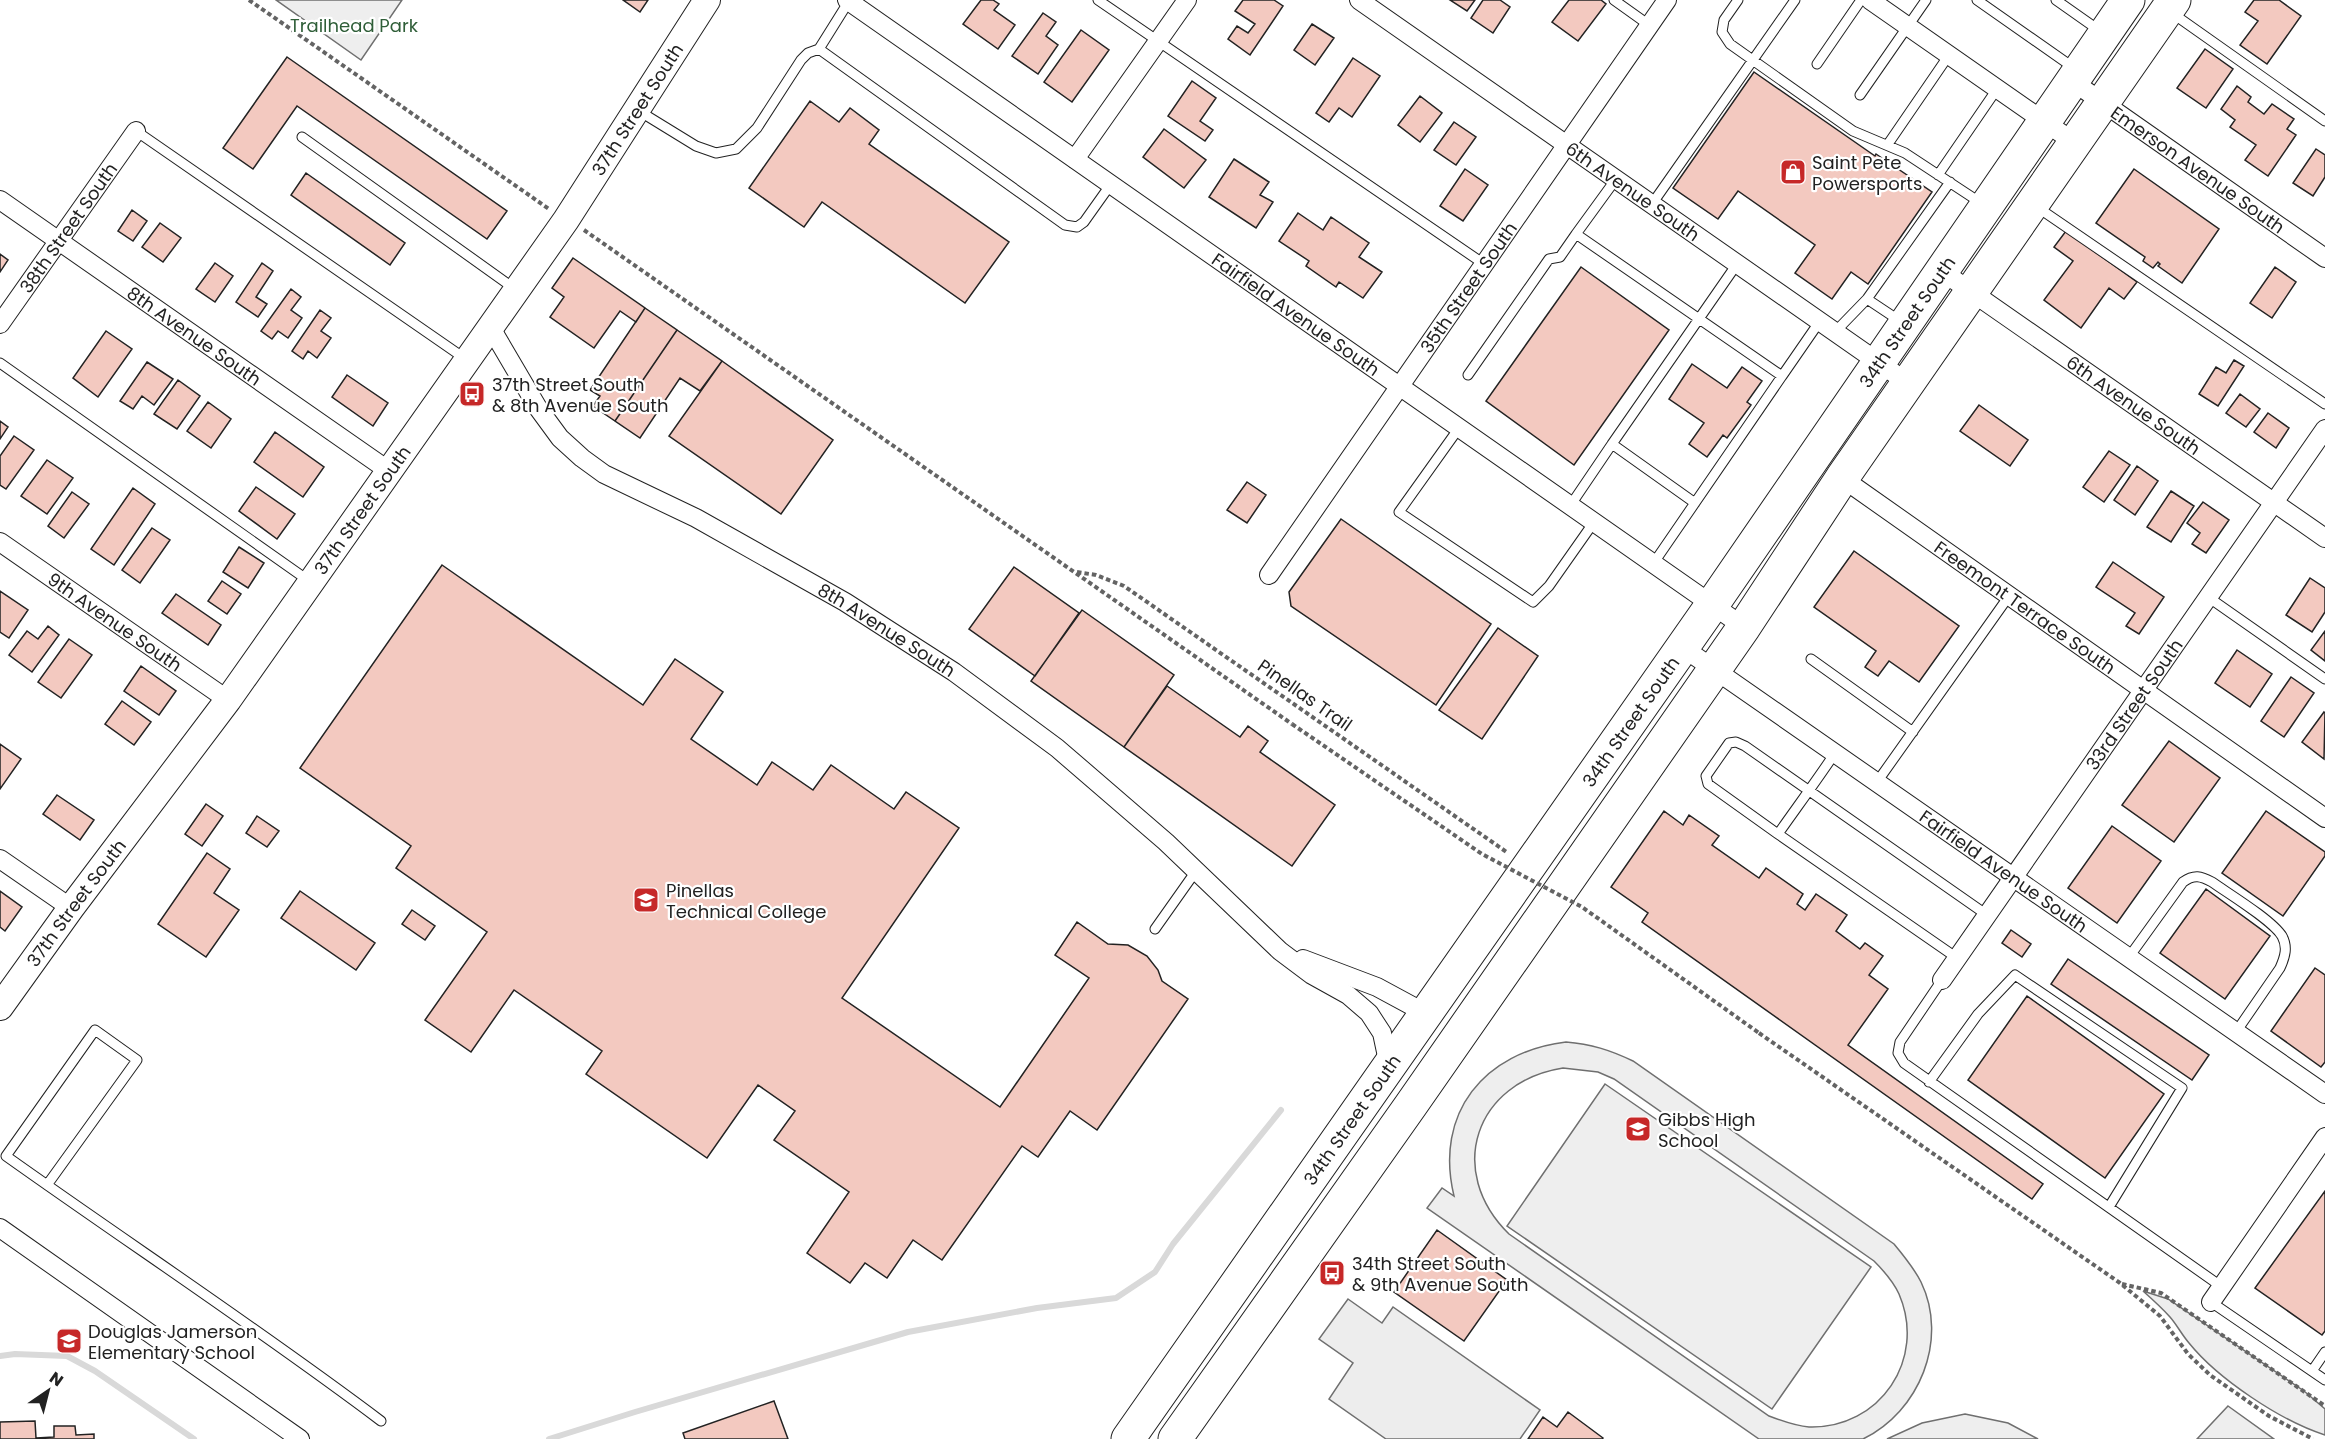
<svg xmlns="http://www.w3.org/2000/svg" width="2325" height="1439" viewBox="0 0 2325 1439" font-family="Poppins,sans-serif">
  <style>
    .green { fill: #eee; stroke: #6f6f6f; stroke-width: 1.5; fill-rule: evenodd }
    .parking { fill: #ededed; stroke: #6f6f6f; stroke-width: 1.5 }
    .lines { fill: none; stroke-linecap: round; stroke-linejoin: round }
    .stream { stroke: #d9d9d9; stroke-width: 6 }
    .building { fill: #f3c9c0; stroke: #222; stroke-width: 1.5 }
    .lane-casing { stroke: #222; stroke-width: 11 }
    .street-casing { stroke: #222; stroke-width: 20 }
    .secondary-casing { stroke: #222; stroke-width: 28 }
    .highway-casing { stroke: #222; stroke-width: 35 }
    .path { stroke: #646464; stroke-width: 4; stroke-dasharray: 4.5 3; stroke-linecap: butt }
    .lane { stroke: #fff; stroke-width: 9 }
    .street { stroke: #fff; stroke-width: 18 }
    .secondary { stroke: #fff; stroke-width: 26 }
    .highway { stroke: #fff; stroke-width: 33 }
    .path-bridge { stroke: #646464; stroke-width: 4; stroke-dasharray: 4.5 3; stroke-linecap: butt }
    .labels { text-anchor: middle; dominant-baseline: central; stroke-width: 4.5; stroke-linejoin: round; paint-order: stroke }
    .park-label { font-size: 18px; fill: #2f5e38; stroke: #fff }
    .street-label { font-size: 18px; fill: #222; stroke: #fff }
    .poi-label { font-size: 18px; fill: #222; stroke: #fff; text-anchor: start }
  </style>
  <rect width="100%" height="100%" fill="#fff"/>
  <path class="green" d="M276,0H402L361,60Z
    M1566,1042C1591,1044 1610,1050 1633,1061L1894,1244C1904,1256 1914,1268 1921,1282C1949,1340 1919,1412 1863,1439H1759L1427,1208L1442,1188L1454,1196C1434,1113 1484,1052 1566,1042ZM1563,1068L1598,1072L1614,1079L1874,1261C1884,1271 1893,1281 1899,1294C1927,1359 1880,1429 1809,1427C1795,1426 1782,1421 1769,1416L1509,1234C1445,1171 1475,1082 1563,1068Z
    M1605,1084L1871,1267L1772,1409L1507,1226Z
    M2143,1291L2168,1299L2304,1391L2325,1409V1435C2281,1421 2218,1379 2189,1343C2182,1335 2177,1325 2170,1317C2162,1308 2152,1299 2143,1291Z
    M2228,1406L2274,1439H2197Z
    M1965,1414L2008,1423L2038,1439H1887L1922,1423Z"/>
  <path class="parking" d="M1348,1299L1382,1323L1393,1307L1540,1410L1520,1439H1386L1329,1399L1353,1363L1319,1339Z"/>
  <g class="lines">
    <path class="stream" d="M0,1356L15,1354L67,1356L95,1371L194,1439
      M549,1439L635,1412L908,1332L1037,1308L1116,1298L1155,1272L1173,1244L1281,1110"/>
  </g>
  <path class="building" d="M623,0H648L640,12Z
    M981,0H993L999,4L994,10L1015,25L998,49L963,24Z
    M1243,0H1274L1283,6L1250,55L1228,39L1237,26L1248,33L1255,24L1235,11Z
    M1450,0H1475L1467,11Z
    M1483,0H1500L1510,7L1493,33L1471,18Z
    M1569,0H1601L1606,4L1578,41L1552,22Z
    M2254,0H2279L2301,16L2267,64L2240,45L2258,21L2245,12Z
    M1043,13L1056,22L1046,36L1058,45L1038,74L1012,56Z
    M1312,24L1334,38L1315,65L1294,50Z
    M1081,30L1109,50L1072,102L1044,82Z
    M2205,49L2233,69L2206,108L2177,88Z
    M287,57L507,211L487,239L297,106L253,169L223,148Z
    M1353,58L1380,76L1352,117L1339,108L1329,122L1316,113Z
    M1754,72L1875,156L1876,154L1932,192L1868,284L1851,272L1832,299L1795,273L1815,245L1738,191L1718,219L1673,188Z
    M1192,81L1216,98L1200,121L1213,130L1205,141L1168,116Z
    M2237,86L2251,97L2248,102L2264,114L2272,104L2294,119L2287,129L2296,135L2268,176L2245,160L2256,145L2230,127L2235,120L2221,109Z
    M1420,96L1442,113L1420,142L1398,125Z
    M810,101L839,122L850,108L879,130L869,144L1009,242L965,303L822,202L804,227L749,188Z
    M1454,122L1476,137L1456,165L1434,150Z
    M1164,129L1206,160L1184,188L1143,157Z
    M2316,149L2325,155V177L2313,196L2293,183Z
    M1234,159L1269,182L1260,195L1273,202L1256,228L1209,197Z
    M1465,169L1488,185L1463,221L1440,206Z
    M2134,169L2219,229L2182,283L2158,266L2160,264L2158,262L2153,268L2143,261L2145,257L2096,223Z
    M306,173L405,243L390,265L291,195Z
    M132,210L147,221L133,241L118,231Z
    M1298,213L1323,230L1331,217L1369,243L1359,257L1382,272L1363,298L1339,282L1336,287L1306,266L1309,261L1279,241Z
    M160,223L181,238L163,262L142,247Z
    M2066,231L2137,282L2124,299L2109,288L2081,328L2044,300L2073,261L2054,247Z
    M0,254L8,260L0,272Z
    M573,258L645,308L636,322L620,311L594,348L550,317L564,297L552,288Z
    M215,263L233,276L215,302L196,289Z
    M262,263L273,271L256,297L267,304L258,317L236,302Z
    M1581,267L1669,330L1574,465L1486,401Z
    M2275,267L2296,282L2272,318L2250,303Z
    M291,289L301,297L291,310L302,318L288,338L278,331L272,339L261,331Z
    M645,308L677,330L615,421L593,406L600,396L590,390Z
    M320,310L331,318L321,331L331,338L317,358L308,351L303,359L292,351Z
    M677,330L722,361L700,391L680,378L640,438L615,421Z
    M106,331L132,349L98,397L73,378Z
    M2234,360L2244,366L2218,406L2199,394L2216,367L2226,373Z
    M722,361L833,440L781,514L669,436Z
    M147,362L173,379L154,405L142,396L133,409L120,401Z
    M1692,364L1727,388L1742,367L1762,381L1747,402L1751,405L1727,438L1723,435L1707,457L1689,444L1704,423L1669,399Z
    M347,375L388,403L373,426L332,397Z
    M178,380L200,396L177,429L154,414Z
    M2240,394L2260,409L2246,427L2226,413Z
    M208,402L231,419L211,448L187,431Z
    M1979,405L2028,440L2010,466L1960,431Z
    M2268,413L2289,428L2276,448L2254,432Z
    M0,421L8,427L0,439Z
    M275,432L324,467L303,497L254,462Z
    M14,436L34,450L6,489L0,485V456Z
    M2109,451L2130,465L2104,502L2083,487Z
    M47,460L73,478L47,514L21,496Z
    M2137,466L2158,481L2135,515L2114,500Z
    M1247,482L1266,495L1247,523L1227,510Z
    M256,487L295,514L277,539L239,511Z
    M133,488L155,504L114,565L91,549Z
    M2171,491L2194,506L2171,542L2147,527Z
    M72,492L89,504L64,538L48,526Z
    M2203,502L2229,520L2206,553L2192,544L2200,533L2187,523Z
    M1341,519L1491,624L1436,705L1291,606L1289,592Z
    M152,528L170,540L140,583L122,570Z
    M239,547L264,563L248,588L223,572Z
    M1854,551L1959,626L1919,682L1889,661L1878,676L1865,667L1876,651L1814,607Z
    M2113,562L2164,597L2139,634L2126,626L2135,613L2096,587Z
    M442,565L643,705L675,659L723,692L691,739L757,785L772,762L813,790L831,765L894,809L906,792L959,828L842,998L1000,1107L1089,978L1055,955L1077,922L1108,944L1128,945L1147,956L1158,970L1162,981L1188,999L1097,1130L1070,1111L1038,1157L1022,1146L942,1260L913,1240L887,1278L865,1263L850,1283L807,1253L849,1192L774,1140L795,1111L758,1085L707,1158L586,1074L602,1051L514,990L471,1052L425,1020L487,932L396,868L411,846L300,768Z
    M1014,567L1079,613L1035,676L969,629Z
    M2310,578L2325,588V612L2312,632L2286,615Z
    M222,581L241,594L227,614L208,601Z
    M0,591L28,610L9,638L0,632Z
    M176,594L221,625L208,645L162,613Z
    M1082,610L1174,675L1124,747L1031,681Z
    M48,626L59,635L32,672L9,655L27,631L38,639Z
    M1498,628L1538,656L1482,739L1439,710Z
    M2325,631V661L2311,650Z
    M69,639L92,655L61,698L38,682Z
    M2237,650L2272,674L2250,707L2215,683Z
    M141,666L176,691L159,715L124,691Z
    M2291,677L2314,693L2284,737L2261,721Z
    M1167,686L1240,737L1248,726L1268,741L1260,752L1335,805L1292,866L1124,747Z
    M122,701L151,722L134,745L105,724Z
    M2324,712L2325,713L2324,759L2302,742Z
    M2169,741L2220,778L2174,842L2122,805Z
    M0,744L21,759L0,789Z
    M57,795L94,820L80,840L43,814Z
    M206,804L223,816L202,846L185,834Z
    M1664,811L1683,825L1689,815L1719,836L1712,845L1759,878L1766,868L1803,894L1797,904L1805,910L1816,894L1847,915L1836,931L1860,949L1865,943L1883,956L1869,975L1888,989L1848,1045L2043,1184L2032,1199L1642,922L1648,913L1611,887Z
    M2266,811L2325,852V856L2283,916L2222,873Z
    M257,816L279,831L267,847L246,833Z
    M2112,826L2161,861L2117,923L2068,888Z
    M207,853L230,869L214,893L239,910L206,957L158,924Z
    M2206,889L2270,936L2225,999L2160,953Z
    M0,891L22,907L5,931L0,927Z
    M300,891L375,943L356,970L281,918Z
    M412,910L435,926L425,940L402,924Z
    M2011,930L2031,944L2022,957L2002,943Z
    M2068,959L2209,1055L2192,1080L2051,984Z
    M2315,968L2325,975V1062L2321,1067L2271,1031Z
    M2027,996L2164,1094L2105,1178L1968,1080Z
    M2325,1191V1331L2322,1335L2255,1288Z
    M1437,1230L1507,1280L1464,1341L1394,1292Z
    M774,1401L788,1439H685L683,1433Z
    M1568,1412L1603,1438L1602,1439H1528L1543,1417L1557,1427Z
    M35,1421L36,1438L54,1437V1426H75L76,1435L94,1434V1439H0V1422Z"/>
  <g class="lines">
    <g class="lane-casing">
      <path id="lane" d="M1098,0L1484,264
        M1614,0L1649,25
        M1738,0L1724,20L1722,32L1730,44L1853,131L1905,153L1981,203
        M1977,0L2074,68
        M2056,0L2100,31
        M849,1L819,49L1065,225L1077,227L1084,222L1111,184
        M2172,13L2325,121
        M1817,64L1861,0
        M1860,95L1926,0
        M639,111L696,146L716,153L736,149L757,128L801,60L808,53L819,49
        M136,131L467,360
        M302,137L515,289
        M1888,144L1949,55
        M1938,175L1997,89
        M1616,179L1576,234L1782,376L1820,321
        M1652,204L1795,0
        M2037,207L2325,404
        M1867,299L1900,321
        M1835,332L1867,299L1950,182
        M0,363L309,581
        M1468,375L1549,259L1560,257L1576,234
        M1459,428L1399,512L1533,602L1549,586L1594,522
        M1695,503L1612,444L1737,264
        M1570,506L1612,444
        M1653,564L1782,376
        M2208,597L2325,679
        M1811,659L1913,732
        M1835,753C1817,780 1797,807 1778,834L1708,784L1706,776L1729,743L1736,742L1745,746L1987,915
        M1877,782L2009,596
        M1778,834L1957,958
        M1155,929L1196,871
        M2129,957L2183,882C2194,874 2201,876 2212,882C2229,894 2272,920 2282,936C2288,947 2285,957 2280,968L2236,1032
        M1942,980L1900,1042L1898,1053L1904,1063L2222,1287
        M1929,1082L1978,1014L2015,975L2182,1088L2109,1207
        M47,1185L137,1060L95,1030L6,1156C131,1245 259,1329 381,1421
        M2211,1302L2325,1380
        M2312,1371L2325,1352"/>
    </g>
    <g class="street-casing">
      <g id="street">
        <path id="s1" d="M847,0L1744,627"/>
        <path id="s2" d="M1359,0L1908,383"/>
        <path d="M1870,0L2075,143"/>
        <path id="s3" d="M2072,81L2325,258"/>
        <path d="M1075,159L1187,0"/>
        <path id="s4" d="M0,200L389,471"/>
        <path id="s5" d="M1940,270L2325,538"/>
        <path id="s6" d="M0,324L136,131"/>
        <path id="s7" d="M491,328L538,408L560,438L582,458L604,474L696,518L845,602L954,672L1057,748L1166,842L1280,951L1312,975L1348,995L1369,1013L1382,1033L1389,1066"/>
        <path id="s8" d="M1842,478L2325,818"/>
        <path id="s9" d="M0,542L228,700"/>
        <path id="s10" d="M1269,575L1667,0"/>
        <path id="s11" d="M1682,647L2325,1094"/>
        <path d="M0,859L71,908"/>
        <path d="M1303,959L1377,987L1427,1014"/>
        <path id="s12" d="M1942,980L2325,429"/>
        <path d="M0,1228L300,1439"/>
        <path d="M2211,1302L2325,1137"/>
      </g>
    </g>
    <g class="secondary-casing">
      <g id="secondary">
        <path id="s13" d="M0,1007L71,908L228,700L566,220L707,0"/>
      </g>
    </g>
    <g class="highway-casing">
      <g id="highway">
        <path id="s14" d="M1128,1439L1712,605L2128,0"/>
        <path d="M1175,1439L1411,1105L1744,627L1842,478L2174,0"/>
      </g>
    </g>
    <path class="path" d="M249,0L549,209
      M584,230L1292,724
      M1077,572L1096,575L1124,586L1508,853
      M1759,1033L2120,1283L2160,1316L2188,1354L2210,1375L2269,1416L2313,1439
      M2122,1284L2161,1293L2325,1406"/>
    <use href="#lane" class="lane"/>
    <use href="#street" class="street"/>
    <use href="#secondary" class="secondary"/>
    <use href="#highway" class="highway"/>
    <path class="path-bridge" d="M1292,724L1482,854L1582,907L1759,1033"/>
  </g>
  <defs>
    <g id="shop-square" transform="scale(1.35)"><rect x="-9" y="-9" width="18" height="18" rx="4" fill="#c62828" stroke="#fff"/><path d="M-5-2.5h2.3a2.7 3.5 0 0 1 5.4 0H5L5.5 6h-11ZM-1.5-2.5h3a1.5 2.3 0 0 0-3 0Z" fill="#fff"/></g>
    <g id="bus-square" transform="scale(1.35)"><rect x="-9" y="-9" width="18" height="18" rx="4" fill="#c62828" stroke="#fff"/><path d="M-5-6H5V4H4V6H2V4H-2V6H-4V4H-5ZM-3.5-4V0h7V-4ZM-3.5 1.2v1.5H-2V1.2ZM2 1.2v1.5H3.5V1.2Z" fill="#fff"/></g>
    <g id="university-square" transform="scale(1.35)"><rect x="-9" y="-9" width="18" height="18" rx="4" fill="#c62828" stroke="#fff"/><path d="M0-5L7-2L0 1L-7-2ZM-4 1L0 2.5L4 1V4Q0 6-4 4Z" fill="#fff"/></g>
    <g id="school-square" transform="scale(1.35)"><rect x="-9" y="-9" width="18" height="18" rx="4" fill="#c62828" stroke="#fff"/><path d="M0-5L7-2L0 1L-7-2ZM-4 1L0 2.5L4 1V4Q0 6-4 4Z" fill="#fff"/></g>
  </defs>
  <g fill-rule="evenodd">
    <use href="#shop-square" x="1793" y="172"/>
    <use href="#bus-square" x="472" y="394"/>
    <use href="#university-square" x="646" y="900"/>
    <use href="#school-square" x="1638" y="1129"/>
    <use href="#bus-square" x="1332" y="1273"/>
    <use href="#school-square" x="69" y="1341"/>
  </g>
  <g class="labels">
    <g class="park-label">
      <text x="354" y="25">Trailhead Park</text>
    </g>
    <g class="street-label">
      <text stroke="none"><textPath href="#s13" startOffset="1101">37th Street South</textPath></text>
      <text stroke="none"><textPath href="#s3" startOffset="154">Emerson Avenue South</textPath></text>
      <text stroke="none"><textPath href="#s2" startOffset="334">6th Avenue South</textPath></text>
      <text stroke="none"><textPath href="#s6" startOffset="118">38th Street South</textPath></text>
      <text stroke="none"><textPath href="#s10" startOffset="350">35th Street South</textPath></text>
      <text stroke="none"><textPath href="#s1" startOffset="548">Fairfield Avenue South</textPath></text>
      <text stroke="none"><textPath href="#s14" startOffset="1362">34th Street South</textPath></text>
      <text stroke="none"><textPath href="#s4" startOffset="237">8th Avenue South</textPath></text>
      <text stroke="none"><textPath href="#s5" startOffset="236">6th Avenue South</textPath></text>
      <text stroke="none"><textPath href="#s13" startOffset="615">37th Street South</textPath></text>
      <text stroke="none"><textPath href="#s8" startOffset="224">Freemont Terrace South</textPath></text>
      <text stroke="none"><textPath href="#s9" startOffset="140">9th Avenue South</textPath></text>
      <text stroke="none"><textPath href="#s7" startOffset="510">8th Avenue South</textPath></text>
      <text transform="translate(1305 695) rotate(35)">Pinellas Trail</text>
      <text stroke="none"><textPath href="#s12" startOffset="336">33rd Street South</textPath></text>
      <text stroke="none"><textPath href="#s14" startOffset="876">34th Street South</textPath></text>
      <text stroke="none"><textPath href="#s11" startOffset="392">Fairfield Avenue South</textPath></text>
      <text stroke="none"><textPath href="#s13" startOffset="129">37th Street South</textPath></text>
      <text stroke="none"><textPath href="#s14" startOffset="390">34th Street South</textPath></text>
    </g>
    <g class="poi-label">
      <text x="1812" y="162">Saint Pete<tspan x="1812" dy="21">Powersports</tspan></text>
      <text x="492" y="384">37th Street South<tspan x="492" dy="21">&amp; 8th Avenue South</tspan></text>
      <text x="666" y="890">Pinellas<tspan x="666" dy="21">Technical College</tspan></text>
      <text x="1658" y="1119">Gibbs High<tspan x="1658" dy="21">School</tspan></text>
      <text x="1352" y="1263">34th Street South<tspan x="1352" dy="21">&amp; 9th Avenue South</tspan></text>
      <text x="88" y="1331">Douglas Jamerson<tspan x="88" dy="21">Elementary School</tspan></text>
    </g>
  </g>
  <g transform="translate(48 1391) rotate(35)" stroke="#ffffff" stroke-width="4.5" paint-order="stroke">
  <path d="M0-4.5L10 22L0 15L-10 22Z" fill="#222222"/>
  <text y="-9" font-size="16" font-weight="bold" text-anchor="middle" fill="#222222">N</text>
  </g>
</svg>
